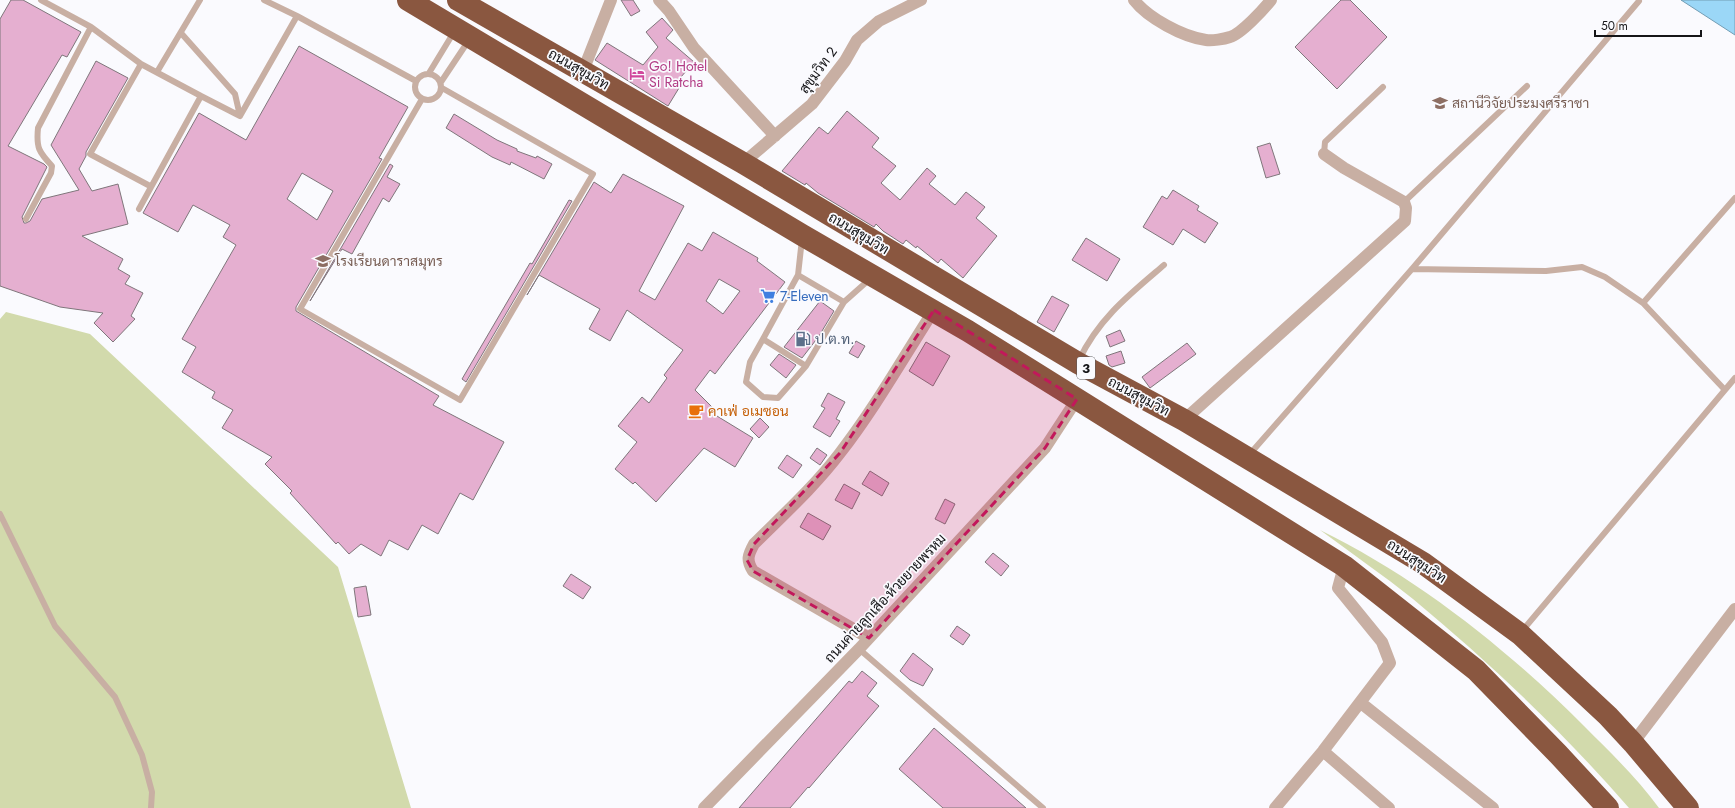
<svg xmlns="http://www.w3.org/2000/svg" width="1735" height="808" viewBox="0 0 1735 808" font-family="Jost,Sarabun,sans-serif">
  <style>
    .green { fill: #d2daac }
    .water { fill: #9bd7f7; stroke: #739db4 }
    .building { fill: #e5afd0; stroke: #7f767b; fill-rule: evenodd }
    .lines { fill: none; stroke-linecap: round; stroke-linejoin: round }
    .lane { stroke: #c8afa3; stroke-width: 6 }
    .street { stroke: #c8afa3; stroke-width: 12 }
    .highway { stroke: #8a5740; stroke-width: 22 }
    .marked { fill: #c2185b; fill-opacity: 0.2; stroke: #c2185b; stroke-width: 3; stroke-dasharray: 8 5; stroke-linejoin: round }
    .labels { text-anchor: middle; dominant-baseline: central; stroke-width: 3.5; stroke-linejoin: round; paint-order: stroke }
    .shield { fill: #fafafe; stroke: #5a5a5d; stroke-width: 1 }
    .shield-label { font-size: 13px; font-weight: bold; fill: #151518 }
    .hotel-label { font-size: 14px; fill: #b23c85; stroke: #fafafe; text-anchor: start }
    .street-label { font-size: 14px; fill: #151518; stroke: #fafafe }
    .education-label { font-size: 14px; fill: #785e54; stroke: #fafafe; text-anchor: start }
    .shop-label { font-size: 14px; fill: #366cbe; stroke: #fafafe; text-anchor: start }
    .service-label { font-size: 14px; fill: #4e5e75; stroke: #fafafe; text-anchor: start }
    .food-label { font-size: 14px; fill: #c56008; stroke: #fafafe; text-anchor: start }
  </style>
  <rect width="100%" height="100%" fill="#fafafe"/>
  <path class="green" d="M6,312L90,334L338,567L411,808H0V319Z
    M1320,530C1418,578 1507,649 1584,726C1610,752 1637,778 1659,808H1629C1563,732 1490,663 1413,599C1383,575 1351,553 1320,530Z"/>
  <path class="water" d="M1681,0H1735V35Z"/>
  <path class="building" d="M11,0H23L81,32L67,57L62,55L8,146L44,164L47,167L22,217L24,223H26L30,221L42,199L79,190L51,145L96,61L128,78L86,152V156L79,169L92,191L118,184L128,224L82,236L123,259L118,269L130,276L125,284L143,293L131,316L135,319L113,342L94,323L103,313L60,307L0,286V19Z
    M621,0H633L640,11L631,16Z
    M1341,0H1350L1387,37L1337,89L1295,47Z
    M662,18L673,30L666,38L694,62L674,85L679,88L668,106L595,60L607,43L643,65L658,47L646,32Z
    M299,46L408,107L379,158L382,159L296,307V311L439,396L433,405L504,442L473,500L460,493L438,534L422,525L408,550L389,540L381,556L361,544L349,554L338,542L336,544L290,493L292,491L265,464L272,457L222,428L233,410L212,398L215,392L182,372L196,347L182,339L236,245L223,237L230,225L193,205L178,232L143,213L199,113L246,140ZM302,173L333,191L317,220L287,199Z
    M847,111L879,138L872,147L896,166L881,183L900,200L927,168L936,176L929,184L955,205L966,192L985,207L976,218L997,236L963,278L941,259L938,263L917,246L916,248L906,240L903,244L883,231L876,224L874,227L818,193L806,183L805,185L782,171L819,127L828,134Z
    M454,114L497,140L517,149V151L536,158L537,156L552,164L544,179L511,162L510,165L492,157L446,128Z
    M1270,143L1280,174L1266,178L1257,147Z
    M390,164L393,166L387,177L400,184L389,202L383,198L352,254L342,249L310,301Z
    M623,174L684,206L639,291L655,300L688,243L702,251L713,232L758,258L757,261L785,282L715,374L710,370L695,390L715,410L712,413L753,438L735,467L704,448L656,502L635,482L633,484L615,469L637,442L618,426L642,397L649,403L667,378L664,375L683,350L627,310L610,341L589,329L600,309L539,275L527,295L594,182L611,193ZM719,279L740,291L723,314L706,301Z
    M1173,190L1199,206L1197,210L1218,223L1205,243L1183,229L1173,245L1143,227L1162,196L1167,199Z
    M569,200L572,201L466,382L462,379L530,263L532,264Z
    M1086,238L1120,259L1107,281L1072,260Z
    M1052,296L1069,305L1054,332L1037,322Z
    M820,301L834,311L819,336L802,358L784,347Z
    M1120,330L1125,341L1110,347L1106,336Z
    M856,341L865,346L858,358L849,353Z
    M926,342L950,356L933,386L909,371Z
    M1187,343L1196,354L1150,388L1142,377Z
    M1121,351L1125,363L1112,367L1109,365L1106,356Z
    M779,354L796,365L786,378L770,365Z
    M828,393L845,402L836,419L840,421L830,437L813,427L825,408L821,406Z
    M760,418L769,427L759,438L750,429Z
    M817,448L827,455L820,465L810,458Z
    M787,455L802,465L793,478L778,468Z
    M870,471L889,483L882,496L862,484Z
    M844,484L860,493L852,509L835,500Z
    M945,499L955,504L945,524L935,519Z
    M808,513L831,526L823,540L800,527Z
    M993,553L1009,566L1001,576L985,562Z
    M571,574L591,587L583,599L563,586Z
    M366,586L371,615L358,617L354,588Z
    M957,626L970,635L963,645L950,636Z
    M913,653L933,669L923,686L910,680L900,671Z
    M862,671L877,683L867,696L879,706L809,788L808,787L790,808H739L849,681L852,683Z
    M934,728L1026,808H943L899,769Z"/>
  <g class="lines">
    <path class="lane" d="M41,0L91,27L141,64L201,96L139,209
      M264,0L297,16L416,81
      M181,33L235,94L240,116L201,96
      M141,64L90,154L150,186
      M157,72L200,0
      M429,73L454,32
      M415 87a13 13 0 1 1 26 0a13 13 0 1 1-26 0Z
      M441,82L469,40
      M422,99L300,309L460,400L593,174L442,88
      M240,116L297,16
      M1324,154L1325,142L1383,87
      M1404,202L1527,86
      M26,219L51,173L52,166C39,152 36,148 38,128L91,27
      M802,239L798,275L763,339L806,366L844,302L871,278
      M1412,269L1546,271L1582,267L1605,277L1643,303L1725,390
      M798,275L844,302
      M1643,303L1735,198
      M763,339L750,362L746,382L763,397L778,398L806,366
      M1079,360C1099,318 1130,294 1164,265
      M1249,455L1412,269L1639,1
      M0,514L55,626L115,697L142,755L152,792L151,808
      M1522,631L1735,378
      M859,649L1043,808"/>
    <path class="street" d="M659,0L669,11L694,48L775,136
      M1134,0C1148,18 1183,37 1206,40C1212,41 1224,39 1230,37C1241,34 1264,9 1271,0
      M583,71L611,0
      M743,163L812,104L845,61L857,40L879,21L921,0
      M1184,420L1405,221L1406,208L1404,202L1344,168L1324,154
      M869,638L753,571C746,560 748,555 754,544C783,515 815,486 840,453C875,408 903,358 934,310
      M1361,703L1493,808
      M1633,743L1735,609
      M1323,751L1389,808
      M704,808L859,649L1045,448L1077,399
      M1275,808L1323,751L1390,663L1382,642L1338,588L1344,566"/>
    <path class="highway" d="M408,0L802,235L968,331L1344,566L1476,670L1558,754L1608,808
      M458,0L743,163L1078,363L1184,420L1423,563L1520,634L1608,716L1633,743L1688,808"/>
  </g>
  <path class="marked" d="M934,310L1077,399L1045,448L869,638L753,571L747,560L754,544L840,453Z"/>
  <defs>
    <g id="hotel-bare" transform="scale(1.2)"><path d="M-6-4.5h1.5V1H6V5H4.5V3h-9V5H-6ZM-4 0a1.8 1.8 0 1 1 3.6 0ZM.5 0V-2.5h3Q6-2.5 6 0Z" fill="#d1479c" stroke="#fafafe" stroke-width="2.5" paint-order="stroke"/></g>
    <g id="university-bare" transform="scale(1.2)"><path d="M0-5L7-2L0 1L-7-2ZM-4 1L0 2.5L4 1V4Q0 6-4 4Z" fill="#8d6e63" stroke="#fafafe" stroke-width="2.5" paint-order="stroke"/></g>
    <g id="school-bare" transform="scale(1.2)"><path d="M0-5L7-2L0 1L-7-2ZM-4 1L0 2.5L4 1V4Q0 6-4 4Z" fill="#8d6e63" stroke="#fafafe" stroke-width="2.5" paint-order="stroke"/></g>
    <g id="supermarket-bare" transform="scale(1.2)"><path d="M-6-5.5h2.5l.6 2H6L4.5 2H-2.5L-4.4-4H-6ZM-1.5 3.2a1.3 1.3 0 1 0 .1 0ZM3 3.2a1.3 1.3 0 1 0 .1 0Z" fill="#3f7fe0" stroke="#fafafe" stroke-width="2.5" paint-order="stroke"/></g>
    <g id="fuel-bare" transform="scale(1.2)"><path d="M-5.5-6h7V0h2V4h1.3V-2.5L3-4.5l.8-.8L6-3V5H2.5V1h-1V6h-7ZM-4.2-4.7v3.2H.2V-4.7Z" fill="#5c6f8a" stroke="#fafafe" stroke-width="2.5" paint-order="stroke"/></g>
    <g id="cafe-bare" transform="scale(1.2)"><path d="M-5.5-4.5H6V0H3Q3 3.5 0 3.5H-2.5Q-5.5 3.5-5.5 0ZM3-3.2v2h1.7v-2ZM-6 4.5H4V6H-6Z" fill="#e8710a" stroke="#fafafe" stroke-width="2.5" paint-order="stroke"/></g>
  </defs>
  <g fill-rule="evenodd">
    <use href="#hotel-bare" x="637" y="74"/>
    <use href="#university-bare" x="1440" y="103"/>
    <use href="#school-bare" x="323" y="261"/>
    <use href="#supermarket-bare" x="768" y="296"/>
    <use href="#fuel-bare" x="803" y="339"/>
    <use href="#cafe-bare" x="696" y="411"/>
  </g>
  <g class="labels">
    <rect class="shield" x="1077" y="357" width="18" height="22" rx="3"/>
    <g class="shield-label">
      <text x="1086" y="368">3</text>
    </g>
    <g class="hotel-label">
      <text x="649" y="66">Go! Hotel<tspan x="649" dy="16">Si Ratcha</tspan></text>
    </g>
    <g class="street-label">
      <text transform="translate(579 69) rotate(30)">ถนนสุขุมวิท</text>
      <text transform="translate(818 70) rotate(-54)">สุขุมวิท 2</text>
      <text transform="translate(859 233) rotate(31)">ถนนสุขุมวิท</text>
      <text transform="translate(1139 396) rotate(28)">ถนนสุขุมวิท</text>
      <text transform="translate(1417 561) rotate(33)">ถนนสุขุมวิท</text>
      <text transform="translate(885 598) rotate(-47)">ถนนค่ายลูกเสึอ-ห้วยยายพรหม</text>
    </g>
    <g class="education-label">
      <text x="1452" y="103">สถานีวิจัยประมงศรีราชา</text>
      <text x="335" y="261">โรงเรียนดาราสมุทร</text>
    </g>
    <g class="shop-label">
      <text x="780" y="296">7-Eleven</text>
    </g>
    <g class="service-label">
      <text x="815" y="339">ป.ต.ท.</text>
    </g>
    <g class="food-label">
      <text x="708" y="411">คาเฟ่ อเมซอน</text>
    </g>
  </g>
  <path d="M1595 30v6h106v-6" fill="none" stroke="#151518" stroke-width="2"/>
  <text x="1601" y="30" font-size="12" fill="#151518" stroke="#fafafe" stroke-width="3" paint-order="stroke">50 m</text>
</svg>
